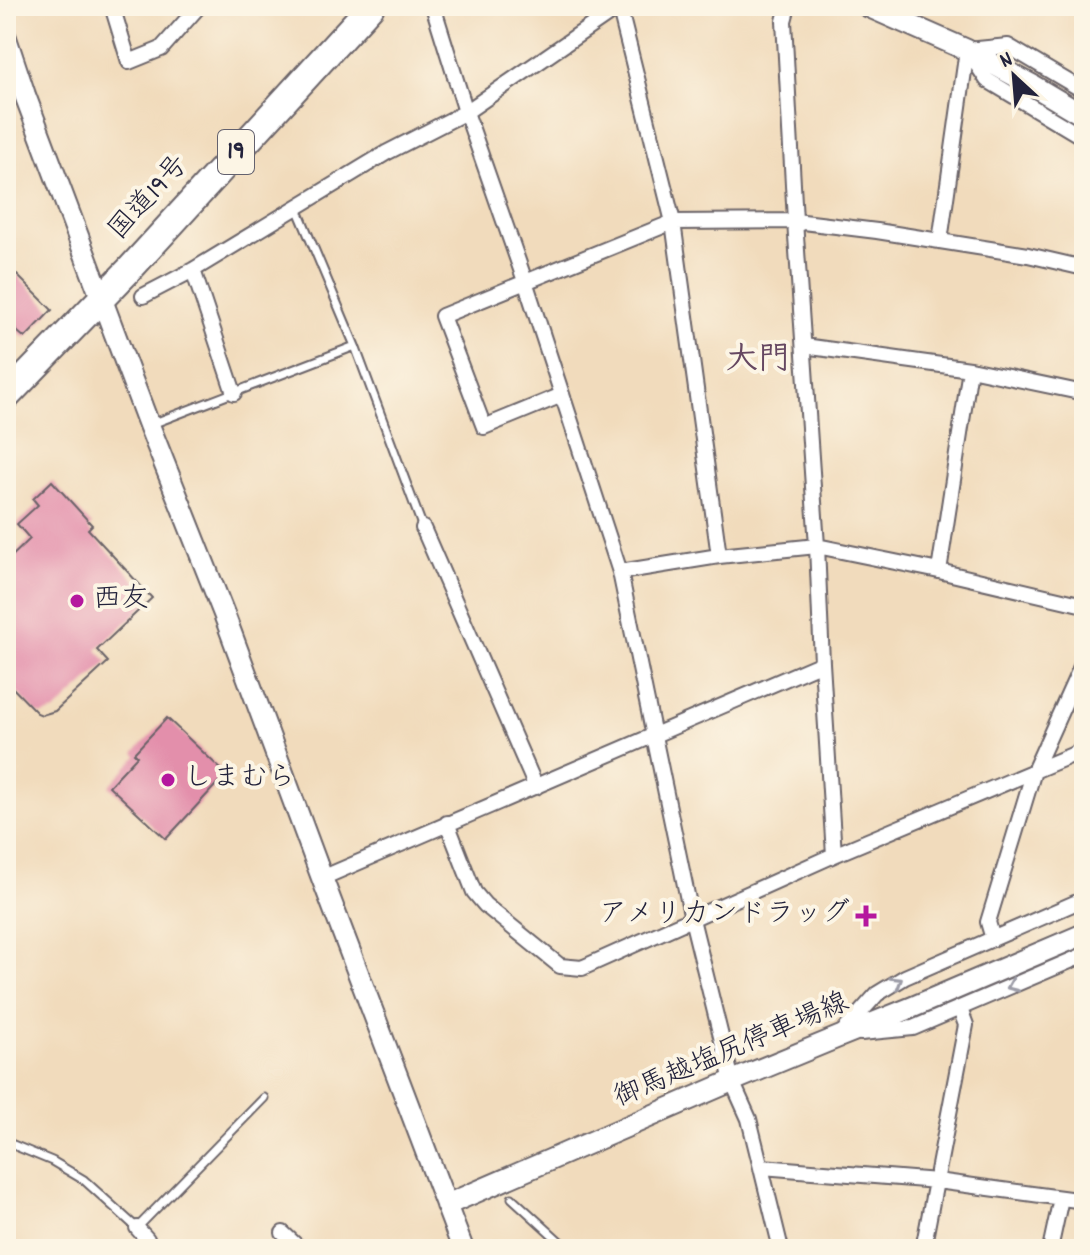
<svg xmlns="http://www.w3.org/2000/svg" width="1090" height="1255" viewBox="0 0 1090 1255" font-family="Dekko,'Klee One',sans-serif">
  <style>
    .building { fill: #e38fab }
    .lines { fill: none; stroke-linecap: round; stroke-linejoin: round }
    .lane-casing { stroke: #6a6368; stroke-width: 11 }
    .street-casing { stroke: #6a6368; stroke-width: 18 }
    .secondary-casing { stroke: #6a6368; stroke-width: 24 }
    .highway-casing { stroke: #6a6368; stroke-width: 30 }
    .lane { stroke: #fff; stroke-width: 7 }
    .street { stroke: #fff; stroke-width: 14 }
    .secondary { stroke: #fff; stroke-width: 20 }
    .highway { stroke: #fff; stroke-width: 26 }
    .oneway { stroke: #9c9ca7 }
    .poi-dot { fill: #b5179e; stroke: #fcf5e5; stroke-width: 3 }
    .labels { text-anchor: middle; dominant-baseline: central; stroke-width: 8; stroke-linejoin: round; paint-order: stroke }
    .shield { fill: #fcf5e5; stroke: #63616e; stroke-width: 2 }
    .shield-label { font-size: 26px; font-weight: bold; fill: #22223b }
    .street-label { font-size: 28px; fill: #22223b; stroke: #fcf5e5 }
    .poi-label { font-size: 28px; fill: #22223b; stroke: #fcf5e5; text-anchor: start }
    .quarter-label { font-size: 32px; font-weight: bold; fill: #664862; stroke: #fcf5e5 }
  </style>
  <rect width="100%" height="100%" fill="#fcf5e5"/>
  <filter id="ink" filterUnits="userSpaceOnUse"><feTurbulence type="fractalNoise" baseFrequency=".0125" numOctaves="2"/><feDisplacementMap in="SourceGraphic" scale="16" xChannelSelector="R" yChannelSelector="G"/><feConvolveMatrix kernelMatrix="1 2 1 2 8 2 1 2 1" color-interpolation-filters="sRGB"/></filter>
  <filter id="wash" filterUnits="userSpaceOnUse"><feTurbulence type="fractalNoise" baseFrequency=".006" numOctaves="4" result="noise"/><feDisplacementMap in="SourceGraphic" scale="32" xChannelSelector="R" yChannelSelector="G"/><feGaussianBlur stdDeviation="1.8" result="paint"/><feColorMatrix in="noise" values="0 0 0 0 0 0 0 0 0 0 0 0 0 0 0 0 0 1.4 0 .05"/><feComposite in="paint" operator="in"/></filter>
  <g filter="url(#wash)">
    <rect width="100%" height="100%" fill="#f1dbbc"/>
    <g id="blocks">
      <path class="building" d="M14,272L52,310L25,338L6,322V281Z
        M52,481L92,525L88,529L152,598L97,650L108,662L55,711L42,715L37,713L6,681V562L30,539L17,524L38,505L33,499Z
        M167,718L226,774L166,839L109,786L137,756L134,753Z"/>
    </g>
  </g>
  <g filter="url(#ink)">
    <use href="#blocks" fill-opacity="0" stroke="#6a6368" stroke-width="2"/>
    <g class="lines">
      <g class="lane-casing">
        <path id="lane" d="M297,208L355,346L423,528
          M152,424L355,346
          M6,1142L52,1161L84,1180L137,1228L264,1098
          M512,1198L568,1249
          M147,1239L157,1249"/>
      </g>
      <g class="street-casing">
        <path id="street" d="M112,6L129,62L161,49L199,6
          M433,6L466,112L525,281L620,572L692,919L732,1081L749,1119L781,1249
          M619,6L673,222L719,556
          M788,6L784,21L795,221L817,546L822,663L834,855
          M968,50L1008,46L1084,91
          M968,51L987,80L1084,138
          M940,241L967,50
          M193,270L234,393
          M143,296L193,270L386,153L466,112L620,6
          M804,346L970,369L1084,393
          M562,395L484,427L442,316L673,222L795,221L877,231L1028,255L1084,268
          M423,528L536,787
          M939,571L970,369
          M620,572L719,556L817,546L939,571L1084,605
          M447,823L474,892L485,905L560,966L582,968L834,855L1084,750
          M322,878L822,663
          M993,939L988,922L1034,771L1084,660
          M843,1032L877,994L905,977L1084,899
          M861,1033L913,1028L1084,955
          M762,1167L937,1181L1084,1201
          M137,1228L147,1239L139,1249
          M283,1233L300,1249
          M923,1249L966,1025L960,1009
          M1050,1249L1061,1198"/>
      </g>
      <g class="secondary-casing">
        <path id="secondary" d="M867,6L967,50L1032,85L1084,116
          M6,38L25,95L149,425L224,614L322,878L463,1249
          M446,1205L732,1081L841,1036L913,1007L1084,934"/>
      </g>
      <g class="highway-casing">
        <path id="highway" d="M6,397L129,270L371,6"/>
      </g>
      <use href="#lane" class="lane"/>
      <use href="#street" class="street"/>
      <use href="#secondary" class="secondary"/>
      <use href="#highway" class="highway"/>
    </g>
    <defs><path id="oneway-chevron" d="M-2-3.5L2.5 0L-2 3.5" fill="none" stroke-width="1.6" stroke-linecap="round" stroke-linejoin="round" transform="scale(2)"/></defs>
    <g class="oneway">
      <use href="#oneway-chevron" transform="translate(897 982) rotate(-31)"/>
      <use href="#oneway-chevron" transform="translate(1012 986) rotate(157)"/>
    </g>
  </g>
  <g class="poi-dot">
    <circle cx="77" cy="601" r="8"/>
    <circle cx="168" cy="780" r="8"/>
    <path d="M862 904h8v8h8v8h-8v8h-8v-8h-8v-8h8z"/>
  </g>
  <g class="labels">
    <rect class="shield" x="218" y="130" width="36" height="44" rx="6"/>
    <g class="shield-label">
      <text x="236" y="152">19</text>
    </g>
    <g class="street-label">
      <text transform="translate(150 199) rotate(-48)">国道19号</text>
      <text transform="translate(732 1052) rotate(-23)">御馬越塩尻停車場線</text>
    </g>
    <g class="poi-label">
      <text x="93" y="601">西友</text>
      <text x="184" y="780">しまむら</text>
      <text x="850" y="916" text-anchor="end">アメリカンドラッグ</text>
    </g>
    <g class="quarter-label">
      <text x="758" y="362">大門</text>
    </g>
  </g>
  <rect width="1090" height="1255" fill="none" stroke="#fcf5e5" stroke-width="32"/>
  <g transform="translate(1014 76) rotate(334)" stroke="#fcf5e5" stroke-width="6" paint-order="stroke">
  <path d="M0-6L14 30L0 20L-14 30Z" fill="#22223b"/>
  <text y="-12" font-size="22" font-weight="bold" text-anchor="middle" fill="#22223b">N</text>
  </g>
</svg>
